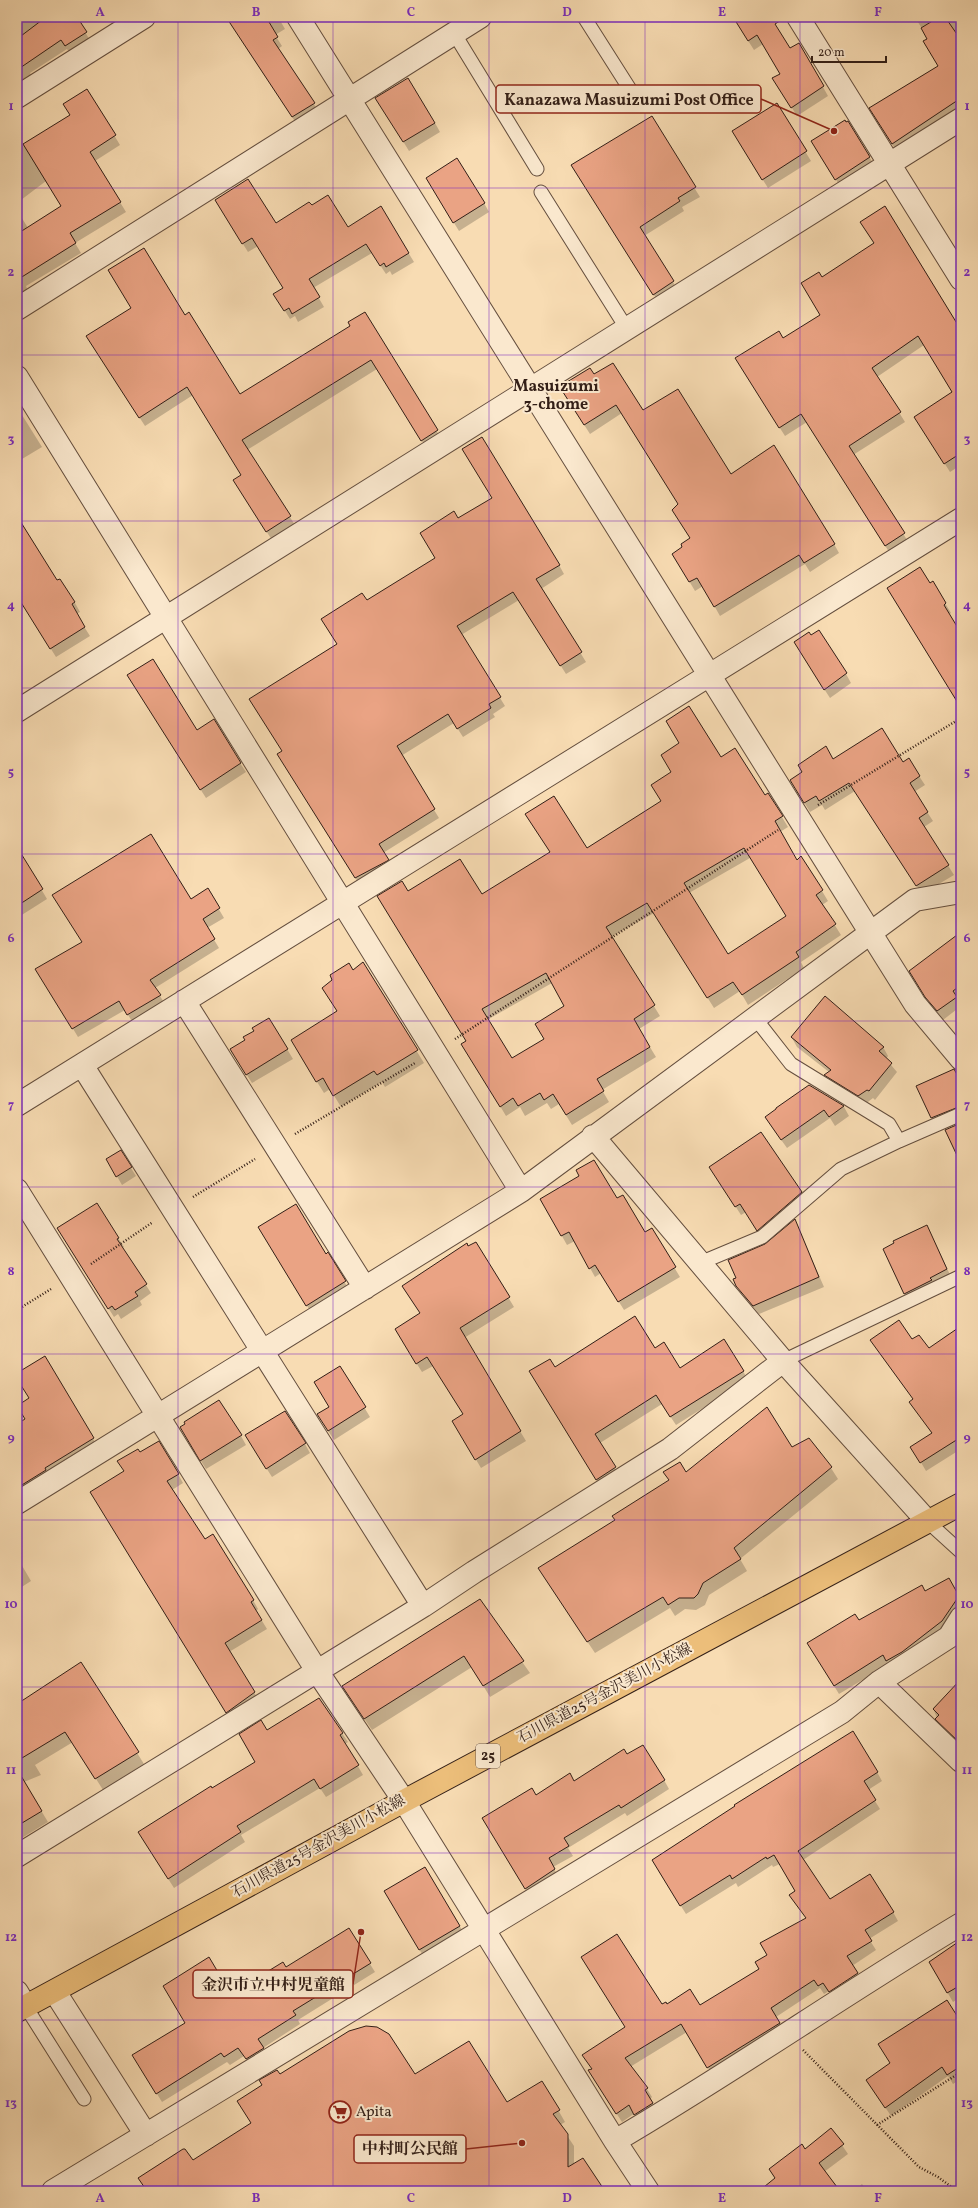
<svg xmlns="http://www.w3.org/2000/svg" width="978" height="2208" viewBox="0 0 978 2208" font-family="Vollkorn,'Noto Serif JP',serif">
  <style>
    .shadow { fill: #0003; fill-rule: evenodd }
    .building { fill: #eaa384; stroke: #331f17; fill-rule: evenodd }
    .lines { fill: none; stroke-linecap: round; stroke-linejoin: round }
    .service-casing { stroke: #644e3e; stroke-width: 15 }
    .minor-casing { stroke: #644e3e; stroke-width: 24 }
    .primary-casing { stroke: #331f17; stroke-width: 24 }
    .path { stroke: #331f17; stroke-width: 2.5; stroke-dasharray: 1 2; stroke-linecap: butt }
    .service { stroke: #fae8ce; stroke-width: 13 }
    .minor { stroke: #fae8ce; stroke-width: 22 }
    .primary { stroke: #ecbe7a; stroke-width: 22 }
    .grid { fill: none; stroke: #7b2cbf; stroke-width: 1; stroke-opacity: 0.55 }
    .labels { text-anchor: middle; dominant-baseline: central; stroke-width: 4; stroke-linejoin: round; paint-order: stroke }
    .shield { fill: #fae8ce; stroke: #6f5b4e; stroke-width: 1 }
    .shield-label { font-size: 14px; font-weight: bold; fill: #331f17 }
    .street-label { font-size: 15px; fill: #331f17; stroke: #fae8ce }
    .poi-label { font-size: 15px; fill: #331f17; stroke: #fae8ce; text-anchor: start }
    .neighbourhood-label { font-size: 16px; font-weight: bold; fill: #331f17; stroke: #fae8ce }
    .leader { fill: none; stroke: #8f2418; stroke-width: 1.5 }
    .callout-dot { fill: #8f2418; stroke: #fae8ce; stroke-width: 1.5 }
    .callout { fill: #fae8ce; stroke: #8f2418; stroke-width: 1.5 }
    .callout-label { font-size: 16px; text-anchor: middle; font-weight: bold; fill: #331f17 }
    .neatline { fill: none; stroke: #7b2cbf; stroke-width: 1.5 }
    .grid-label { font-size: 13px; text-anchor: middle; font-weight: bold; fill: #7b2cbf }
  </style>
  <rect width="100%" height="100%" fill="#f8dcb3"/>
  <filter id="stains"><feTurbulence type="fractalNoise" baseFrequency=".005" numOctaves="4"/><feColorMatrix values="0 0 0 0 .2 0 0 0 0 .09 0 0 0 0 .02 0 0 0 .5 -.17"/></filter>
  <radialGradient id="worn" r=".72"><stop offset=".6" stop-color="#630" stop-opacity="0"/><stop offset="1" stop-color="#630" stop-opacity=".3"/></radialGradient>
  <path class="shadow" d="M17,17H76L91,42L71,55L67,49L30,73L33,78L17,88Z
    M227,17H278L285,29L275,35L282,46L278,49L319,112L298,126Z
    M733,17H769L789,49L799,44L828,96L797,116L779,87L781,74L763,44L754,50Z
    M915,17H961V28L955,32L961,43V120L901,159L880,124L939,67L928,39Z
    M87,90L120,145L95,161L126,212L75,243L81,253L26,286L28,291L17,298V210L28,228L62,206L46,181L17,203V149L71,115Z
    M777,105L811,161L768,188L738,141Z
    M382,107L435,123L440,132L409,151Z
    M651,118L700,197L682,207L684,211L644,236L678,290L659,303L578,174Z
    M848,123L875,166L841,188L813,141Z
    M432,187L484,203L489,212L459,231Z
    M381,208L414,262L392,275L390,271L386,274L372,253L313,288L324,307L298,322L295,316L290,319L280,303L284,288L258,246L248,252L221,209L276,225L347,228Z
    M822,279L961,332V465L950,472L921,426L953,393L924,345L877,377L905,422L853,455L909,543L891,555L807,422L785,436L741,367L821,315Z
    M365,314L442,440L427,449L377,369L247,450L295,525L272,540L239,489L242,475L193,395L145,426L93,346L185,316L239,395L351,326Z
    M594,376L731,475L834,544L839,553L810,572L805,564L720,616L703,586L695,591L673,554L684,547L691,539L679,504L622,413L590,434L567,398Z
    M17,407L42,447L17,462Z
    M17,518L57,582L60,580L75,603L80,612L76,614L90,636L56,657L17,595Z
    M458,519L559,565L564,574L541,589L586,662L566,674L519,600L461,635L505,706L493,714L495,717L463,737L454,723L401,756L439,818L383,853L393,869L361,887L284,763L283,751L338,645L366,601L436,558Z
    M933,583L951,613L948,615L961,635V707Z
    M800,652L846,674L851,683L830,698Z
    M134,685L240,763L246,772L206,798Z
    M721,758L764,796L768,794L788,827L780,832L796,861L801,858L822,891L828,901L822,905L841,935L801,962L804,968L748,1005L740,991L714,1008L654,913L611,937L660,1016L639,1029L656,1057L602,1090L609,1102L572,1125L559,1104L551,1109L547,1103L525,1116L520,1107L506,1116L469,1054L467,1042L407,892L482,896L551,853L532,825L587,849L662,801ZM750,858L787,916L728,955L689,893ZM552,983L565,1006L545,1039L512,1060L487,1020Z
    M833,760L919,776L925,785L914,792L933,821L924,827L954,875L922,894L855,791L825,810L822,805L810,812L796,789Z
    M24,860L47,899L17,918V864Z
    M207,889L224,918L207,928L219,948L155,988L165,1004L133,1023L125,1010L78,1037L37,969L83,942L190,900Z
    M961,933V998L958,1000L961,1006L943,1020L932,1006L916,981Z
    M363,964L424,1063L385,1087L382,1082L341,1107L330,1089L324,1093L299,1053L338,1012L352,972Z
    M269,1019L293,1059L252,1083L231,1050L246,1041Z
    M792,1038L883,1047L888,1056L886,1059L897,1072L875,1100L873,1098L864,1105L830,1084L825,1075L829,1072L797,1047Z
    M954,1070L961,1072V1117L938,1127L917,1087Z
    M809,1086L844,1107L849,1116L835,1126L830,1118L787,1148L772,1127Z
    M107,1159L131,1168L136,1176L122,1185Z
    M716,1176L801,1193L806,1202L763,1239L746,1212L741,1215Z
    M541,1199L617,1200L645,1233L651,1229L680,1277L624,1310L601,1273L595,1277L575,1241L567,1245Z
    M795,1221L824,1287L759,1314L743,1295L737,1286V1278L766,1245Z
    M265,1236L325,1255L327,1254L350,1291L312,1314Z
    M932,1236L952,1279L910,1302L905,1293L895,1244Z
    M63,1237L118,1238L124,1247L122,1248L151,1293L140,1301L142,1305L121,1319L118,1314L114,1317Z
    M476,1243L514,1307L464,1338L526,1441L481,1468L453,1421L464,1415L433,1366L422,1372L401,1339L468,1247Z
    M961,1327V1449L926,1471L912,1447L932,1434L911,1402L914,1400L877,1349L912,1340L929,1350Z
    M655,1349L680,1369L743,1371L748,1380L676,1425L662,1404L600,1443L620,1477L602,1488L536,1381L554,1369Z
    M45,1358L98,1447L17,1502V1425L26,1419L30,1399L17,1374Z
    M340,1367L370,1417L334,1440L323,1423L330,1407Z
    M187,1424L241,1436L246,1445L206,1469L186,1437Z
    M808,1440L831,1468L838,1479L740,1559L747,1571L709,1595L705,1605L696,1610L685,1609L675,1616L670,1608L595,1653L546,1580L616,1520L686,1473L792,1448Z
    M251,1444H305L310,1453L272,1477Z
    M140,1454L178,1474L183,1483L172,1490L204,1540L253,1600L258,1609L256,1611L267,1629L229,1652L260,1702L232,1721L96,1501Z
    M17,1557L31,1581L17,1590Z
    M949,1579L961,1601V1610L946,1630L839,1694L814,1653L859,1622L925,1593Z
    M479,1601L530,1673L490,1697L472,1667L372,1730L350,1698Z
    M81,1663L144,1764L103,1790L73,1742L35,1765L41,1775L24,1782L48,1822L17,1841V1705Z
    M954,1688L961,1694V1747L941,1728L933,1708Z
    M266,1731L342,1733L348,1742L345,1744L363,1775L326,1797L320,1788L241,1835L245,1842L174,1888L144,1841L257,1763Z
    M627,1756L664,1780L669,1789L627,1816L625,1813L568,1848L573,1856L553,1867L560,1879L531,1897L483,1819L574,1782Z
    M877,1772L882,1781L868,1790L880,1809L803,1860L830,1901L893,1912L898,1921L869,1939L876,1950L852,1966L862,1983L835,2000L829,1991L824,1994L820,1988L776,2017L785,2032L713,2076L687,2032L630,2067L647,2089L652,2097L650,2099L658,2112L640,2123L635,2113L622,2122L595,2080L593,2069L661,2006H699L760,1969L768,1955L807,1919L796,1892L780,1864L773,1867L772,1865L738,1887L736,1883L686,1914L658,1870Z
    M425,1868L465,1935L425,1959L385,1891Z
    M961,1946V1997L953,2002L930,1963Z
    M370,1964L375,1972L298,2020L300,2024L263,2048L268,2058L252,2068L244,2056L230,2065L227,2062L162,2102L139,2065L231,1995L286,1969Z
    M961,2024V2079L953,2084L948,2076L891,2116L873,2089Z
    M279,2076H415L507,2104L542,2082L565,2122L560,2125L574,2146V2165L603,2191H143L252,2124Z
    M831,2129L848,2154L824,2172L839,2191H785L770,2169L805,2150Z
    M862,2184L867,2191H854Z"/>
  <path class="building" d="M46,17H77L87,32L65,46L61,40L17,70V39Z
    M226,17H266L278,37L273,40L315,103L292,117Z
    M733,17H786L775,24L790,48L799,43L824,86L791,108L772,78L780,74L757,35L748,41Z
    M939,17H945L961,40V98L892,144L869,108L938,66L923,41L927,39L921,28Z
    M408,78L435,123L403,142L375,98Z
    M87,89L116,135L90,152L121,202L70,233L76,243L17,280V234L61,206L23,144L70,115L63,104Z
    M777,103L807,151L762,180L732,131Z
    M652,116L696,187L678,198L680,201L640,227L674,281L653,295L571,165Z
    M845,120L846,122L848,121L870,157L835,180L811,141Z
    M457,158L485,203L453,223L426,178Z
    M248,179L276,223L309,202L312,205L328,195L348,227L381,206L409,253L386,267L384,263L380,266L366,244L309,279L320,297L292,314L289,308L284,311L273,294L283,288L252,238L242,244L215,200Z
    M885,206L961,330V453L944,464L914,417L952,392L918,336L872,368L901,412L849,446L905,533L885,546L801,414L779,428L735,358L779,331L783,338L820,315L801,283L819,272L822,277L874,243L860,222Z
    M144,248L185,315L189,312L240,394L350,326L348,322L365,312L438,430L421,441L371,360L242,440L291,516L266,532L233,480L241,475L187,387L139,418L86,336L131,308L108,270Z
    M613,363L643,410L678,389L731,474L774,445L835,544L804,563L799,555L714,607L697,578L689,582L672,554L682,547L681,544L690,538L672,510L678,504L616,405L584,425L561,389L568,384L567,382L590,368L594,374Z
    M482,437L560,565L536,579L582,652L560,666L513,592L457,626L501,697L489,704L491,708L457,729L448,714L397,746L435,809L379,844L389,860L355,878L277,754L282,751L249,699L337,644L321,619L362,593L367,600L435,558L420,533L454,511L458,518L492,498L462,449Z
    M17,516L57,580L60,579L75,602L72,604L85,627L50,649L17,596Z
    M920,567L930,583L933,581L946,603L944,605L961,633V708L887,588Z
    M819,630L847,673L824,690L794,642L809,632L811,635Z
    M153,659L197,730L214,719L241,763L200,790L127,675Z
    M689,706L721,757L735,748L765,795L768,793L783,816L775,821L797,860L801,856L823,890L816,895L836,924L796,952L799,957L742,995L733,982L707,998L647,903L606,927L655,1005L634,1019L650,1047L597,1079L604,1091L566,1115L553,1094L544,1100L540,1093L518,1106L513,1098L500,1107L461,1044L466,1041L377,896L402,881L408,891L460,859L482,894L550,852L525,814L554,796L587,848L661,801L651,785L671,772L661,755L679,743L666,721ZM744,848L786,916L728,954L684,883ZM546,973L564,1006L535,1024L544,1039L512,1058L482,1009Z
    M882,728L903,762L909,758L920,776L910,783L928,812L919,818L949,865L916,886L849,783L819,801L816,796L804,803L790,780L802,772L798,765L826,746L833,759Z
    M151,834L191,899L208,888L220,908L203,919L215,939L150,980L161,995L127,1015L119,1001L72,1029L35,969L82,942L52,895Z
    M17,847L43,889L17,906Z
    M961,932V985L953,991L957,997L937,1011L925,997L909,971Z
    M363,962L418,1050L377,1075L374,1071L333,1096L323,1078L316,1082L291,1040L337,1011L322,988L332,980L330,975L349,963L353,970Z
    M825,996L884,1047L879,1051L892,1063L869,1091L867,1090L858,1096L824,1075L831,1070L791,1037Z
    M269,1018L288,1049L246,1075L230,1049L245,1040L243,1037L254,1031L252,1028Z
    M954,1069L961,1082V1106L931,1118L916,1086Z
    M809,1085L844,1106L829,1117L824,1110L781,1140L765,1117L776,1109V1108Z
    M961,1123V1164L945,1130Z
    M761,1132L802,1192L757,1231L740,1204L735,1207L709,1167Z
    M121,1150L132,1167L116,1177L106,1159Z
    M594,1160L617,1198L623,1195L645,1232L652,1228L676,1267L618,1302L595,1265L589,1269L569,1232L561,1236L540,1199L579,1176L576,1170Z
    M97,1203L119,1238L117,1239L147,1284L135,1292L138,1296L115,1310L112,1306L108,1309L57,1228Z
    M296,1204L326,1254L328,1252L346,1281L306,1306L258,1227Z
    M795,1219L819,1277L753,1306L736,1286L733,1279L736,1278L728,1260L765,1244Z
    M927,1225L947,1269L930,1278L932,1280L904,1294L883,1249L894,1243L893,1241Z
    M476,1242L510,1297L460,1328L521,1431L475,1460L452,1421L463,1414L427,1357L416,1364L395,1329L420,1313L402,1286L467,1243L468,1246Z
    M635,1316L655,1348L664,1342L680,1368L724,1339L744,1371L670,1417L656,1395L595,1434L616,1467L596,1480L529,1371L550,1359L555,1367Z
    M899,1320L912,1339L919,1335L929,1348L961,1326V1423L958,1439L920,1463L910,1447L932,1433L909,1402L913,1399L870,1340Z
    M45,1356L94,1438L45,1468L46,1470L17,1488V1424L25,1419L17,1406L29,1398L17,1379V1373Z
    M340,1366L366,1407L328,1431L317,1414L329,1407L314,1382Z
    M219,1400L242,1435L200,1461L180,1427L185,1424L184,1422Z
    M767,1407L792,1447L809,1438L832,1467L734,1548L741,1559L703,1583L698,1594L694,1598H679L668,1605L663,1597L587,1642L538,1568L615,1520L612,1516L669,1480L663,1472L680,1462L686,1472Z
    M285,1411L306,1443L266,1469L245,1435Z
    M159,1441L179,1474L167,1481L205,1539L213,1534L254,1600L251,1602L262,1620L225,1643L255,1692L226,1713L90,1492L124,1471L117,1461L138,1449L140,1452Z
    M949,1578L959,1596L942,1621L902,1652L886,1661L883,1655L834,1686L807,1643L855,1614L859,1620L922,1585L925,1591Z
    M480,1599L524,1661L483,1686L464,1656L364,1719L342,1686Z
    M81,1662L139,1752L95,1779L65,1732L17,1761V1704Z
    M961,1679V1744L935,1719L939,1715L933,1709Z
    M319,1698L343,1733L340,1735L359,1765L320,1789L314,1779L237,1826L241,1832L168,1879L138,1832L211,1786L212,1788L255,1762L239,1734L261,1720L267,1730Z
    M853,1731L878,1772L864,1781L876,1800L798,1851L830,1899L870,1874L894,1912L865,1930L872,1941L847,1956L858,1973L829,1992L823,1983L818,1986L814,1980L771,2008L780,2023L707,2068L681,2024L625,2058L648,2088L645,2090L653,2103L634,2115L629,2105L616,2114L588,2070L592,2069L582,2055L625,2027L581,1957L617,1934L662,2004L666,2002L667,2004L690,1989L700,2005L759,1969L755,1962L767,1955L760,1943L806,1918L789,1895L795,1891L774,1855L767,1859L766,1857L732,1879L730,1875L680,1906L652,1860L735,1806L734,1805Z
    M643,1745L665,1780L621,1808L619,1805L564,1838L569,1846L549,1858L555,1869L525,1889L482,1818L532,1788L536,1795L570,1773L574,1781L624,1749L627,1754Z
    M17,1769L42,1811L17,1826Z
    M425,1867L460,1926L419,1950L384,1891Z
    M349,1928L371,1963L293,2011L296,2015L258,2039L264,2048L246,2059L238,2048L224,2057L221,2053L156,2094L132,2055L185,2023L163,1986L209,1957L231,1994L283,1962L286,1967Z
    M961,1940V1985L947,1993L929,1962Z
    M947,2000L961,2022V2066L947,2075L942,2067L885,2108L866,2080L890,2063L878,2044Z
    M366,2026L377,2027L389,2034L415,2074L469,2041L507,2102L542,2081L560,2110L553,2114L568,2134V2167L583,2158L605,2191H147L138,2178L183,2149H185L193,2160L251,2123L237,2101L262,2085L259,2080L277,2070L280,2074L349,2031Z
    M831,2128L844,2144L819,2163L840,2191H759L775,2178L769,2169L802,2144L805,2149Z"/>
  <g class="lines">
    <g class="service-casing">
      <path id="service" d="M584,17L638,102
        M454,33L537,169
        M541,192L627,329
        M755,1018L791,1064L889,1124L899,1141
        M700,1263L762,1237L841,1169L899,1141L961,1114
        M783,1361L961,1276
        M928,1522L961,1552
        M26,2007L84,2099"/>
    </g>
    <g class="minor-casing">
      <path id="minor" d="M298,17L915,1004L961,1059
        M798,17L961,279
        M17,97L144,17
        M17,309L480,17
        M17,377L521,1191
        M17,711L961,119
        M184,1001L365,1288
        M82,1065L423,1606
        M17,1105L961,519
        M593,1136L783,1361L928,1522
        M17,1190L317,1671L404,1801L615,2141L648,2191
        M17,1503L521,1191L915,900L961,892
        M879,1682L961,1761
        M17,1856L423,1606L474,1572L670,1449L783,1361
        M17,1992L26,2007
        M55,1992L146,2135
        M615,2141C733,2072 844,1994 961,1924
        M53,2191L842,1712L879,1682L949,1637L961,1618"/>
    </g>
    <g class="primary-casing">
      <path id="primary" d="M17,2011L404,1801L961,1504"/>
    </g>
    <path class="path" d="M818,805L961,718
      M455,1039L778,830
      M295,1134L415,1063
      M193,1197L255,1159
      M91,1264L153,1222
      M17,1310L51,1289
      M803,2050L919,2167L938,2177L957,2191
      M877,2125L961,2072"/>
    <use href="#service" class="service"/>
    <use href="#minor" class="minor"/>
    <use href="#primary" class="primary"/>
  </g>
  <path class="grid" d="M178,17V2191M333,17V2191M489,17V2191M645,17V2191M800,17V2191M17,188H961M17,355H961M17,521H961M17,688H961M17,854H961M17,1021H961M17,1187H961M17,1354H961M17,1520H961M17,1687H961M17,1853H961M17,2020H961"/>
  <defs>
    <g id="supermarket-ring" transform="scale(1.15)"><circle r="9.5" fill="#fae8ce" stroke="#8f2418" stroke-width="1.5"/><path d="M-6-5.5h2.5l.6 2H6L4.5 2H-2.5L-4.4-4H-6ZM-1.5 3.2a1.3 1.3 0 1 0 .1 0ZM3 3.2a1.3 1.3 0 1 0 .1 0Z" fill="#8f2418"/></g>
  </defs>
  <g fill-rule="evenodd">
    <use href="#supermarket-ring" x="340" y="2112"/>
  </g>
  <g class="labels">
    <rect class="shield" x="476" y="1744" width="24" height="24" rx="3"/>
    <g class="shield-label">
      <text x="488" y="1756">25</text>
    </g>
    <g class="street-label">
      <text transform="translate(605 1694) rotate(-28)">石川県道25号金沢美川小松線</text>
      <text transform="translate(319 1847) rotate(-29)">石川県道25号金沢美川小松線</text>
    </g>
    <g class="poi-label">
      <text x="356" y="2112">Apita</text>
    </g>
    <g class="neighbourhood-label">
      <text x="556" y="387">Masuizumi<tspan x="556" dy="18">3-chome</tspan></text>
    </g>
  </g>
  <path class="leader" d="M834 131L761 99M361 1932L353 1984M522 2143L466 2149"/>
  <g class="callout-dot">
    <circle cx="834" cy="131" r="4"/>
    <circle cx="361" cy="1932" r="4"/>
    <circle cx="522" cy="2143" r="4"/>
  </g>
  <g class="callout">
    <rect x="496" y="85" width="265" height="28" rx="4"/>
    <rect x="193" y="1970" width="160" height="28" rx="4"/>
    <rect x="354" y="2135" width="112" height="28" rx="4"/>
  </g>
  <g class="callout-label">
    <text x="629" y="105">Kanazawa Masuizumi Post Office</text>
    <text x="273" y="1990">金沢市立中村児童館</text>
    <text x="410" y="2154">中村町公民館</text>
  </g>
  <rect width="978" height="2208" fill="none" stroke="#f8dcb3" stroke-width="44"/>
  <path d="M812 56v6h74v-6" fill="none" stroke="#331f17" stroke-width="2"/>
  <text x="818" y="56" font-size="12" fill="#331f17" stroke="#fae8ce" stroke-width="3" paint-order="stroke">20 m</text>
  <rect x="22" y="22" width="934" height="2164" class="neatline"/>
  <g class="grid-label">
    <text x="100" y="16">A</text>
    <text x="256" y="16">B</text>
    <text x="411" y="16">C</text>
    <text x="567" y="16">D</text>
    <text x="722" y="16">E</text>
    <text x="878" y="16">F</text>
    <text x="11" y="110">1</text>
    <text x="967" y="110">1</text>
    <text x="11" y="276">2</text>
    <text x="967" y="276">2</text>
    <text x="11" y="443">3</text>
    <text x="967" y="443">3</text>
    <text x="11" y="609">4</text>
    <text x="967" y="609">4</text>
    <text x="11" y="776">5</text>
    <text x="967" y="776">5</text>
    <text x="11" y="942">6</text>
    <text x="967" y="942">6</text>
    <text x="11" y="1109">7</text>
    <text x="967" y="1109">7</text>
    <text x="11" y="1275">8</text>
    <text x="967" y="1275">8</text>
    <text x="11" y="1441">9</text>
    <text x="967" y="1441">9</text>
    <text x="11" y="1608">10</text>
    <text x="967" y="1608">10</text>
    <text x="11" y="1774">11</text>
    <text x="967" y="1774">11</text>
    <text x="11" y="1941">12</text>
    <text x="967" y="1941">12</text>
    <text x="11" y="2107">13</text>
    <text x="967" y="2107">13</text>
    <text x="100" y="2202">A</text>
    <text x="256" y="2202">B</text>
    <text x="411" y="2202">C</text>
    <text x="567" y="2202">D</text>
    <text x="722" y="2202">E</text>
    <text x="878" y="2202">F</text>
  </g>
  <rect width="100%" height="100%" filter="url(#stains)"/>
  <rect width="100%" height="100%" fill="url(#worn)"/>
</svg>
